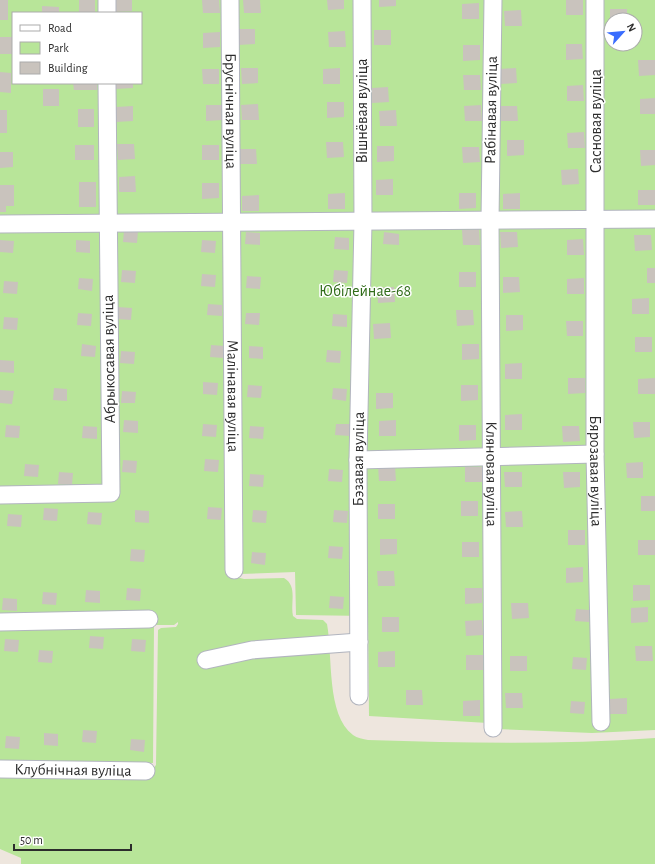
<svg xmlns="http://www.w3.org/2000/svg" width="655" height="864" viewBox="0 0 655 864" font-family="'Alegreya Sans',sans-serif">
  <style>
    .green { fill: #b8e599; fill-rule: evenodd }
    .building { fill: #c9c3bd }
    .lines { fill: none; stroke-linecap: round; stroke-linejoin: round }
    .minor-casing { stroke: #b2b5bf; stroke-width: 19 }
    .minor { stroke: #fff; stroke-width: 17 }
    .labels { text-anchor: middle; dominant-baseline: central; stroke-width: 3; stroke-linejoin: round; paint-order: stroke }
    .street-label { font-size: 16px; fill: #2c2c2c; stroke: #fff }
    .park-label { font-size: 16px; fill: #306c19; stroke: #fff }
  </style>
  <rect width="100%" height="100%" fill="#eee6de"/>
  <path class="green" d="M0,0H655V730L592,733L497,729L488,723L369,716L368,616L296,615L295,572L240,574L236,577L244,579L284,578C298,586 290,603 293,616L297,619L323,620L327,624C333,656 326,715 353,735C357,738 363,739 368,740C464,743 559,745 655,738V864H21V858L0,849V773L151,771L156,765L158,630L161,628L176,627L178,624V622L174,625H154L153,763L0,760ZM13,13H141V83H13ZM611,20H635V44H611Z"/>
  <path class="building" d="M0,0H8V20H0Z
    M79,0H95V13H79Z
    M115,0H132V11L115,12Z
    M202,0H219L220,13H203Z
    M243,0H260L261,13H244Z
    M327,0H344V9L328,10Z
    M379,0H396V6L379,7Z
    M566,0H583V15H566Z
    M479,3V19H462V4Z
    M42,6L59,7V13H42Z
    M610,9H627V20H610Z
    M521,10L522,26H505L504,11Z
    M238,29H255V44L238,45Z
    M374,30H391V45H374Z
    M345,31L346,47H329L328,32Z
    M220,32V47L203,48V33Z
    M0,37H13V54H0Z
    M566,44H582L583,59L566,60Z
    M463,45H480V60L463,61Z
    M638,60H655V75L639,76Z
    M241,68H258V83L242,84Z
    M340,68V84H323V69Z
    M516,68L517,83L500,84L499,69Z
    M202,69H219V84H203Z
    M0,72L11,73V93L0,92Z
    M463,75H480L481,90H464Z
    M73,83H97V90H74Z
    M116,83H133V88L116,89Z
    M583,85L584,101H567V86Z
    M388,87L389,102L372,103V88Z
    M43,89H59V106H43Z
    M655,98V114H640V99Z
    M327,102H344V117L327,118Z
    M258,104L259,120H242L241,105Z
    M206,105H222L223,120L206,121Z
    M481,105L482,121H465L464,106Z
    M133,106V121L116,122V107Z
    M500,106H517L518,121H501Z
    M78,109H94V127H78Z
    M0,110H7V133H0Z
    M396,110L397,126H380L379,111Z
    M584,132L585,148H568L567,133Z
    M507,140H524V155L507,156Z
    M326,142H343L344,157L327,158Z
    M117,144H134L135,159L118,160Z
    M75,145H94V160H75Z
    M202,145H219V160H202Z
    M377,146H394V161L377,162Z
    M462,147H479L480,162L463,163Z
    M239,149H256L257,164H240Z
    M640,150H655V165L641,166Z
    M0,152H13V167L0,168Z
    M578,169L579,184L562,185L561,170Z
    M135,176L136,192H119V177Z
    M393,179V195H376V180Z
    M79,182H96V207H79Z
    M202,183H219V198L202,199Z
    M0,185H14V206H6V212H0Z
    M638,190H655V205H638Z
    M345,193V209H328V194Z
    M459,193H476V208L459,209Z
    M520,193V209H503V194Z
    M259,195V211H242V196Z
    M479,229L480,245H463L462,230Z
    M124,230L138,231L137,243L123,242Z
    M246,232L260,233V245L245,244Z
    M384,232L399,234V245L383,244Z
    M500,232H517L518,247L501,248Z
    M634,235H651L652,250L635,251Z
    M335,237L349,238V250L334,249Z
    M583,239L584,255H567V240Z
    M0,240L14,241L13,253L0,252Z
    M76,240L90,241V253L76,252Z
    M202,240L216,241L215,253L201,252Z
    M647,268H655V283H647Z
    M122,270L136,271L135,283L121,282Z
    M334,270L348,271L347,283L333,282Z
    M459,272H476V287H459Z
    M202,274L216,275L215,287L201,286Z
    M247,276L261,277L260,289L246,288Z
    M503,277H519L520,292L503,293Z
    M79,278L93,279L92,291L78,289Z
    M584,278V294H567V279Z
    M4,281L18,282L17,294L3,293Z
    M394,287L395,302L378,303L377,288Z
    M649,298V314H632V299Z
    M208,304L222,305V316L207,315Z
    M118,307L132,308L131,320L117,319Z
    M456,310H473L474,325L457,326Z
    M78,313L92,314L91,326L77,325Z
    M246,313H260L259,325L245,324Z
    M333,314L347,315V327L332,326Z
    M506,315H523V330L506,331Z
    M4,317L18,318L17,330L3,329Z
    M566,321H583V336H567Z
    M390,323L391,338L374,339L373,324Z
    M635,337H652V352H635Z
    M82,344L96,346L95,357L81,356Z
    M462,344H479V359L462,360Z
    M211,345L225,346L224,358L210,357Z
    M249,346L263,347V359L249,358Z
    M327,350L341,351L340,363L326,362Z
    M121,351L135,352L134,364L120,363Z
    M0,360L14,361V373L0,372Z
    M522,363V379H505V364Z
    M568,378H585V393L568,394Z
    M655,378V394H638V379Z
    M203,382L218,383L217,395L203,394Z
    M248,385L262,386L261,398L247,397Z
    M461,385H478V400L461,401Z
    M54,388L67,389V401L53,400Z
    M333,388L347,389L346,401L332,399Z
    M0,390L14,391L12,404L0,403Z
    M122,391L136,392L135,403H121Z
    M376,393H393V408L376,409Z
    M522,414V430H505V415Z
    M124,420L138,421V433L123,432Z
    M396,420V436H379V421Z
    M633,422H650V437L634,438Z
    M203,424L217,425L216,437L202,436Z
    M336,424H350V436L335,435Z
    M6,425L20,426L19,438L5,437Z
    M459,425H476V440L459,441Z
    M83,426L97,427V439L82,438Z
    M250,426L264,427L263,439L249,438Z
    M562,426H579L580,441L563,442Z
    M205,459L219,460L218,472L204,471Z
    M123,460L137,461L136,473L122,472Z
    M643,462V478H627L626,463Z
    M25,464L39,465L38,477L24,476Z
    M378,466H395L396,481H379Z
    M465,467H482V482H465Z
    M329,469L343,470L342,482L328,481Z
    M59,472L73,473L72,485L58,484Z
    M504,472H522V487H505Z
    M563,472H580V487L564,488Z
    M250,474L264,475L263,487L249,486Z
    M641,496H655V511H641Z
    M461,501H478V516H461Z
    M378,504H395V519H378Z
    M208,507L222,508L221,520L207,519Z
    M44,508L58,509L57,521L43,520Z
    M135,510L149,511V523L135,522Z
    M253,510L267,511L266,523L252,522Z
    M334,510L348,511L347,523L333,522Z
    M522,511L523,527H506L505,512Z
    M88,512L102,513L101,525L87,524Z
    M8,514L22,515L21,527L7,526Z
    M568,530H585V545H568Z
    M380,539H397V554L380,555Z
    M638,540H655V555H638Z
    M462,542H479V557H462Z
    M329,546L343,547L342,559L328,558Z
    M131,549L145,550L144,562L130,561Z
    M252,552L266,553L265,565L251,563Z
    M583,567V582L566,583V568Z
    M377,571H394L395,586H378Z
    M633,585H650V600L633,601Z
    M127,588L141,589L140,601L126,600Z
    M465,588H482V603L465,604Z
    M86,590L100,591V603L85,602Z
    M43,592L57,593L56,605L42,604Z
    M330,596L344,597L343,609L329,608Z
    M3,598L17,599V611L2,610Z
    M511,603H528L529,618L512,619Z
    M648,607V622L631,623V608Z
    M576,609L589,610V622L575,621Z
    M382,617H399V632H382Z
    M482,620L483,635L466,636L465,621Z
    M90,636L104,637L103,649L89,648Z
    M5,639L19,640L18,652L4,651Z
    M132,639L146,640L145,652L131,651Z
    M635,646H652L653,661H636Z
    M39,650L53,651L52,663L38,662Z
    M395,651V667H378V652Z
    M466,655H483V670H466Z
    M510,656H527V671H510Z
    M573,657L587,658L586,670L572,669Z
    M406,690H422L423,705H406Z
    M505,693H522L523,708H506Z
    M627,698V714H610V699Z
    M480,700V716H463V701Z
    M571,701L585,702L584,714L570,713Z
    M83,730L97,731L96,743L82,742Z
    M44,733L58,734V746L44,745Z
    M6,736L20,737L19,749L5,748Z
    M131,739L145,740L144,752L130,750Z"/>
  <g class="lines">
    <g class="minor-casing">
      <g id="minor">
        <path d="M107,0V13"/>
        <path id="s1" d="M230,0L234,570"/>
        <path id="s2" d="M493,0L490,221L493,728"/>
        <path id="s3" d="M595,0V454L601,722"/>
        <path d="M0,224L655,219"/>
        <path d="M358,460L595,454"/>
        <path d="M0,495L111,493L107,83"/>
        <path d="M0,622L149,619"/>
        <path d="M206,660L252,650L359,642"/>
        <path id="s4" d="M359,696L358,460L363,222L362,0"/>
        <path id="s5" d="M0,769L146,771"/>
      </g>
    </g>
    <use href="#minor" class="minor"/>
  </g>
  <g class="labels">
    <g class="street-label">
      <text transform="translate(491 110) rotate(-89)">Рабінавая вуліца</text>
      <text stroke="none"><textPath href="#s1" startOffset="111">Бруснічная вуліца</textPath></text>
      <text transform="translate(362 111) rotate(-90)">Вішнёвая вуліца</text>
      <text transform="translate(596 121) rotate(-90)">Сасновая вуліца</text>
      <text transform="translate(109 359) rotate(-91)">Абрыкосавая вуліца</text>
      <text stroke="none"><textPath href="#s1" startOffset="396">Малінавая вуліца</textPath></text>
      <text stroke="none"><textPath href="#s4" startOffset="237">Бэзавая вуліца</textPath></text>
      <text stroke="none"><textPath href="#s3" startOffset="471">Бярозавая вуліца</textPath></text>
      <text stroke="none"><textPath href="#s2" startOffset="474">Кляновая вуліца</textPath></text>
      <text stroke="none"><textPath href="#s5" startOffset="73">Клубнічная вуліца</textPath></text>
    </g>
    <g class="park-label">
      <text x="365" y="291">Юбілейнае-68</text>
    </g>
  </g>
  <rect x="12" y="12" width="130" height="72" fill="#ffffff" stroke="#ababab"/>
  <rect x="20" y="25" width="20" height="6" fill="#ffffff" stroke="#ababab"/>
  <text x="48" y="32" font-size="12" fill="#2c2c2c">Road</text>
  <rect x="20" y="42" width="20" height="12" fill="#b8e599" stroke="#ababab"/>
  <text x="48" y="52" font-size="12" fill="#2c2c2c">Park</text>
  <rect x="20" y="62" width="20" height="12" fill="#c9c3bd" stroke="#ababab"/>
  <text x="48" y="72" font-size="12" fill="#2c2c2c">Building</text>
  <g transform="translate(623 32) rotate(63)"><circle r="19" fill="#ffffff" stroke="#ababab"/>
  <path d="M0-3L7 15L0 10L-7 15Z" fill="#3a6dfe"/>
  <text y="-6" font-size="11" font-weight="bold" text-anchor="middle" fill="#2c2c2c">N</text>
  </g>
  <path d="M14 844v6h117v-6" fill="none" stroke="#2c2c2c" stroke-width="2"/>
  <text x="20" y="844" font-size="12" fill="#2c2c2c" stroke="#ffffff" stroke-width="3" paint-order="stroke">50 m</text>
</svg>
